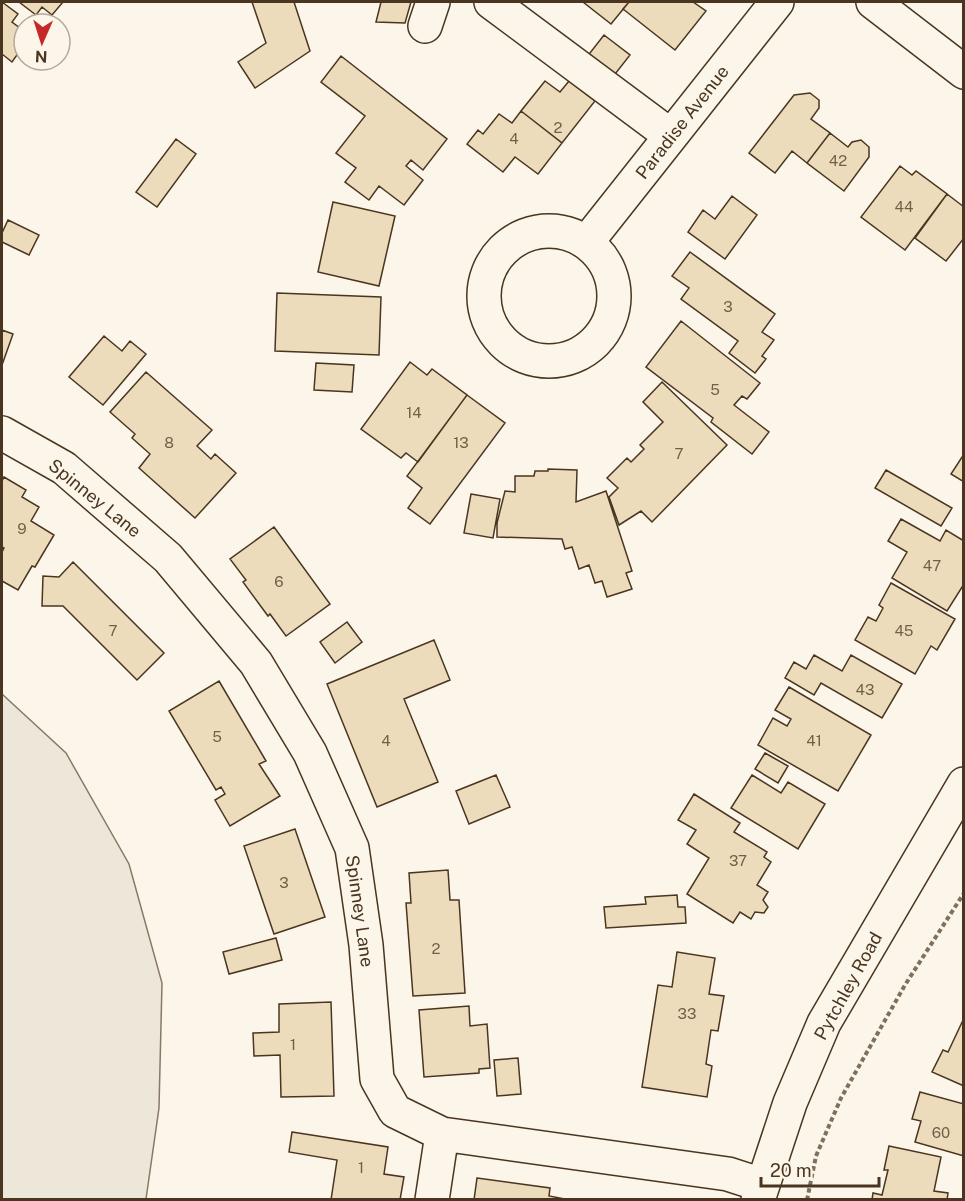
<svg xmlns="http://www.w3.org/2000/svg" width="965" height="1201" viewBox="0 0 965 1201" font-family="'Public Sans',sans-serif">
  <style>
    .parking { fill: #ede7d9; stroke: #887966; stroke-width: 1.5 }
    .building { fill: #ecdcbc; stroke: #4a3520; stroke-width: 1.5 }
    .lines { fill: none; stroke-linecap: round; stroke-linejoin: round }
    .minor-casing { stroke: #4a3520; stroke-width: 36 }
    .major-casing { stroke: #4a3520; stroke-width: 36 }
    .path { stroke: #7f6f5c; stroke-width: 4; stroke-dasharray: 4.5 3; stroke-linecap: butt }
    .minor { stroke: #fbf6e9; stroke-width: 33 }
    .major { stroke: #fbf6e9; stroke-width: 33 }
    .labels { text-anchor: middle; dominant-baseline: central; stroke-width: 4.5; stroke-linejoin: round; paint-order: stroke }
    .number-label { font-size: 15px; fill: #725f47 }
    .street-label { font-size: 18px; fill: #4a3520; stroke: #fbf6e9 }
  </style>
  <rect width="100%" height="100%" fill="#fbf6e9"/>
  <path class="parking" d="M2,694L66,753L129,864L162,983L159,1108L146,1199H2Z"/>
  <path class="building" d="M2,2L18,14L12,22L24,31V45L12,62L2,54Z
    M19,2H63L52,15L42,7L36,15Z
    M252,2H294L310,51L255,88L238,62L266,43Z
    M381,2H411L405,23L376,22Z
    M583,2H629L611,24Z
    M629,2H693L706,11L675,50L623,9Z
    M604,35L630,55L612,78L586,58Z
    M341,56L447,139L423,170L411,160L406,166L423,180L404,205L379,186L369,200L345,182L356,168L336,153L365,116L321,82Z
    M545,81L560,92L569,81L595,101L562,143L521,111Z
    M810,93L819,100V108L811,119L830,133L807,163L792,151L775,173L749,153L794,95Z
    M521,111L562,143L538,174L515,157L503,172L467,144L478,130L483,134L499,114L512,123Z
    M830,133L848,147L852,142L861,140L869,147V157L844,191L807,163Z
    M176,139L196,154L157,207L136,192Z
    M900,166L912,175L916,171L947,194L905,250L861,217Z
    M947,194L964,207V238L946,261L915,238Z
    M732,196L757,215L725,259L688,232L703,210L715,219Z
    M333,202L395,216L379,286L318,272Z
    M8,220L39,235L29,255L2,242V233Z
    M690,252L775,314L762,332L774,340L762,356L766,359L755,373L729,353L738,341L681,299L689,288L672,276Z
    M277,293L381,297L379,355L275,351Z
    M681,321L760,383L747,399L742,396L734,405L769,432L752,454L711,422L713,418L646,367Z
    M2,330L13,334L2,365Z
    M104,336L122,351L130,341L146,354L103,405L69,377Z
    M410,362L427,375L432,369L467,395L418,462L406,453L401,458L361,429Z
    M316,363L354,365L352,392L314,390Z
    M146,372L212,430L197,446L211,459L215,454L236,473L195,518L139,468L150,454L132,438L135,434L110,412Z
    M662,382L727,445L652,522L641,511L619,525L609,497L618,488L607,478L627,458L631,462L644,449L640,445L663,422L643,402Z
    M467,395L505,423L430,524L408,508L422,488L407,476Z
    M964,454V482L951,474Z
    M548,469L577,470L576,502L606,491L632,571L626,573L632,589L607,597L602,581L595,583L589,565L579,569L572,547L565,549L562,539L497,537V523L505,491L515,492V476H534L535,471H548Z
    M886,470L952,508L941,526L875,488Z
    M4,477L26,490L22,497L39,507L31,521L54,535L35,567L32,566L18,590L2,581V552L4,548L2,547V481Z
    M471,494L500,499L493,538L464,533Z
    M901,519L940,541L946,530L964,541V584L947,611L892,578L907,552L888,541Z
    M274,527L330,604L286,636L270,614L268,616L243,582L246,580L230,559Z
    M73,562L164,653L137,680L63,606H42L43,576L59,577Z
    M891,583L955,619L937,650L931,646L915,674L855,640L868,617L876,621L883,608L879,605Z
    M347,622L362,642L335,663L320,642Z
    M434,640L450,680L404,699L438,782L377,807L327,684Z
    M814,655L842,671L851,655L902,684L882,718L821,683L814,695L785,678L794,662L806,669Z
    M219,681L266,761L259,764L280,796L230,826L215,800L225,794L221,787L216,790L169,711Z
    M789,687L871,735L838,791L758,745L773,718L787,726L791,719L775,710Z
    M765,753L788,766L778,783L755,769Z
    M496,775L510,807L469,824L456,791Z
    M752,775L781,793L788,782L825,804L798,849L731,808Z
    M694,794L740,823L734,832L767,852L764,857L771,862L757,885L768,892L763,900L768,907L764,913L755,912L751,919L740,912L733,923L687,894L709,858L687,844L696,830L678,820Z
    M295,829L325,917L274,934L244,846Z
    M448,870L450,900H459L465,993L413,996L406,903H411L409,873Z
    M677,895L678,907H685L686,923L606,928L604,907L646,904L645,897Z
    M276,938L282,960L229,974L223,952Z
    M677,952L715,958L709,994L724,996L718,1031L711,1030L706,1064L712,1066L707,1097L642,1087L658,985L672,987Z
    M331,1002L334,1096L281,1097L280,1055L254,1056L253,1033L279,1032V1004Z
    M469,1006L470,1026L487,1024L490,1068L479,1069V1073L424,1077L419,1010Z
    M964,1018V1086L932,1072L943,1050L948,1052Z
    M518,1058L521,1094L497,1096L494,1060Z
    M920,1092L964,1104V1156L915,1142L921,1121L912,1119Z
    M292,1132L388,1147L384,1174L404,1177L400,1200H331L337,1160L289,1152Z
    M889,1146L941,1157L934,1191L948,1193L947,1200H872L873,1193L882,1195L888,1170H884Z
    M477,1178L550,1188L549,1196L570,1200H474Z"/>
  <g class="lines">
    <g class="minor-casing">
      <path id="minor" d="M491,2L671,136
        M873,2L964,72
        M425,26L433,2
        M484 296a65 65 0 1 1 130 0a65 65 0 1 1-130 0Z
        M587,242L777,2
        M2,433L64,468L168,558L256,663L310,753L352,848L366,945L377,1079L395,1111L442,1134L728,1174L762,1185
        M432,1200L442,1134"/>
    </g>
    <g class="major-casing">
      <path id="major" d="M758,1200L790,1103L824,1023L964,784"/>
    </g>
    <path class="path" d="M807,1200L816,1156L841,1098L905,985L964,893"/>
    <use href="#minor" class="minor"/>
    <use href="#major" class="major"/>
  </g>
  <g class="labels">
    <g class="number-label">
      <text x="558" y="127">2</text>
      <text x="514" y="138">4</text>
      <text x="838" y="160">42</text>
      <text x="904" y="206">44</text>
      <text x="728" y="306">3</text>
      <text x="715" y="389">5</text>
      <text x="414" y="412">14</text>
      <text x="169" y="442">8</text>
      <text x="461" y="442">13</text>
      <text x="679" y="453">7</text>
      <text x="22" y="528">9</text>
      <text x="932" y="565">47</text>
      <text x="279" y="581">6</text>
      <text x="113" y="630">7</text>
      <text x="904" y="630">45</text>
      <text x="865" y="689">43</text>
      <text x="217" y="736">5</text>
      <text x="386" y="740">4</text>
      <text x="814" y="740">41</text>
      <text x="738" y="860">37</text>
      <text x="284" y="882">3</text>
      <text x="436" y="948">2</text>
      <text x="687" y="1013">33</text>
      <text x="293" y="1044">1</text>
      <text x="941" y="1132">60</text>
      <text x="361" y="1167">1</text>
    </g>
    <g class="street-label">
      <text transform="translate(682 122) rotate(-52)">Paradise Avenue</text>
      <text transform="translate(95 498) rotate(39)">Spinney Lane</text>
      <text transform="translate(360 911) rotate(82)">Spinney Lane</text>
      <text transform="translate(848 986) rotate(-61)">Pytchley Road</text>
    </g>
  </g>
  <rect width="965" height="1201" fill="none" stroke="#4a3520" stroke-width="6"/>
  <g transform="translate(42 42) rotate(183)"><circle r="28" fill="#fbf6e9" stroke="#b4a999" stroke-width="1.5"/>
  <path d="M0-4.5L10 22L0 15L-10 22Z" fill="#c62828"/>
  <text y="-9" font-size="16" font-weight="bold" text-anchor="middle" fill="#4a3520">N</text>
  </g>
  <path d="M761 1177v9h118v-9" fill="none" stroke="#4a3520" stroke-width="3"/>
  <text x="770" y="1177" font-size="18" fill="#4a3520" stroke="#fbf6e9" stroke-width="4.5" paint-order="stroke">20 m</text>
</svg>
